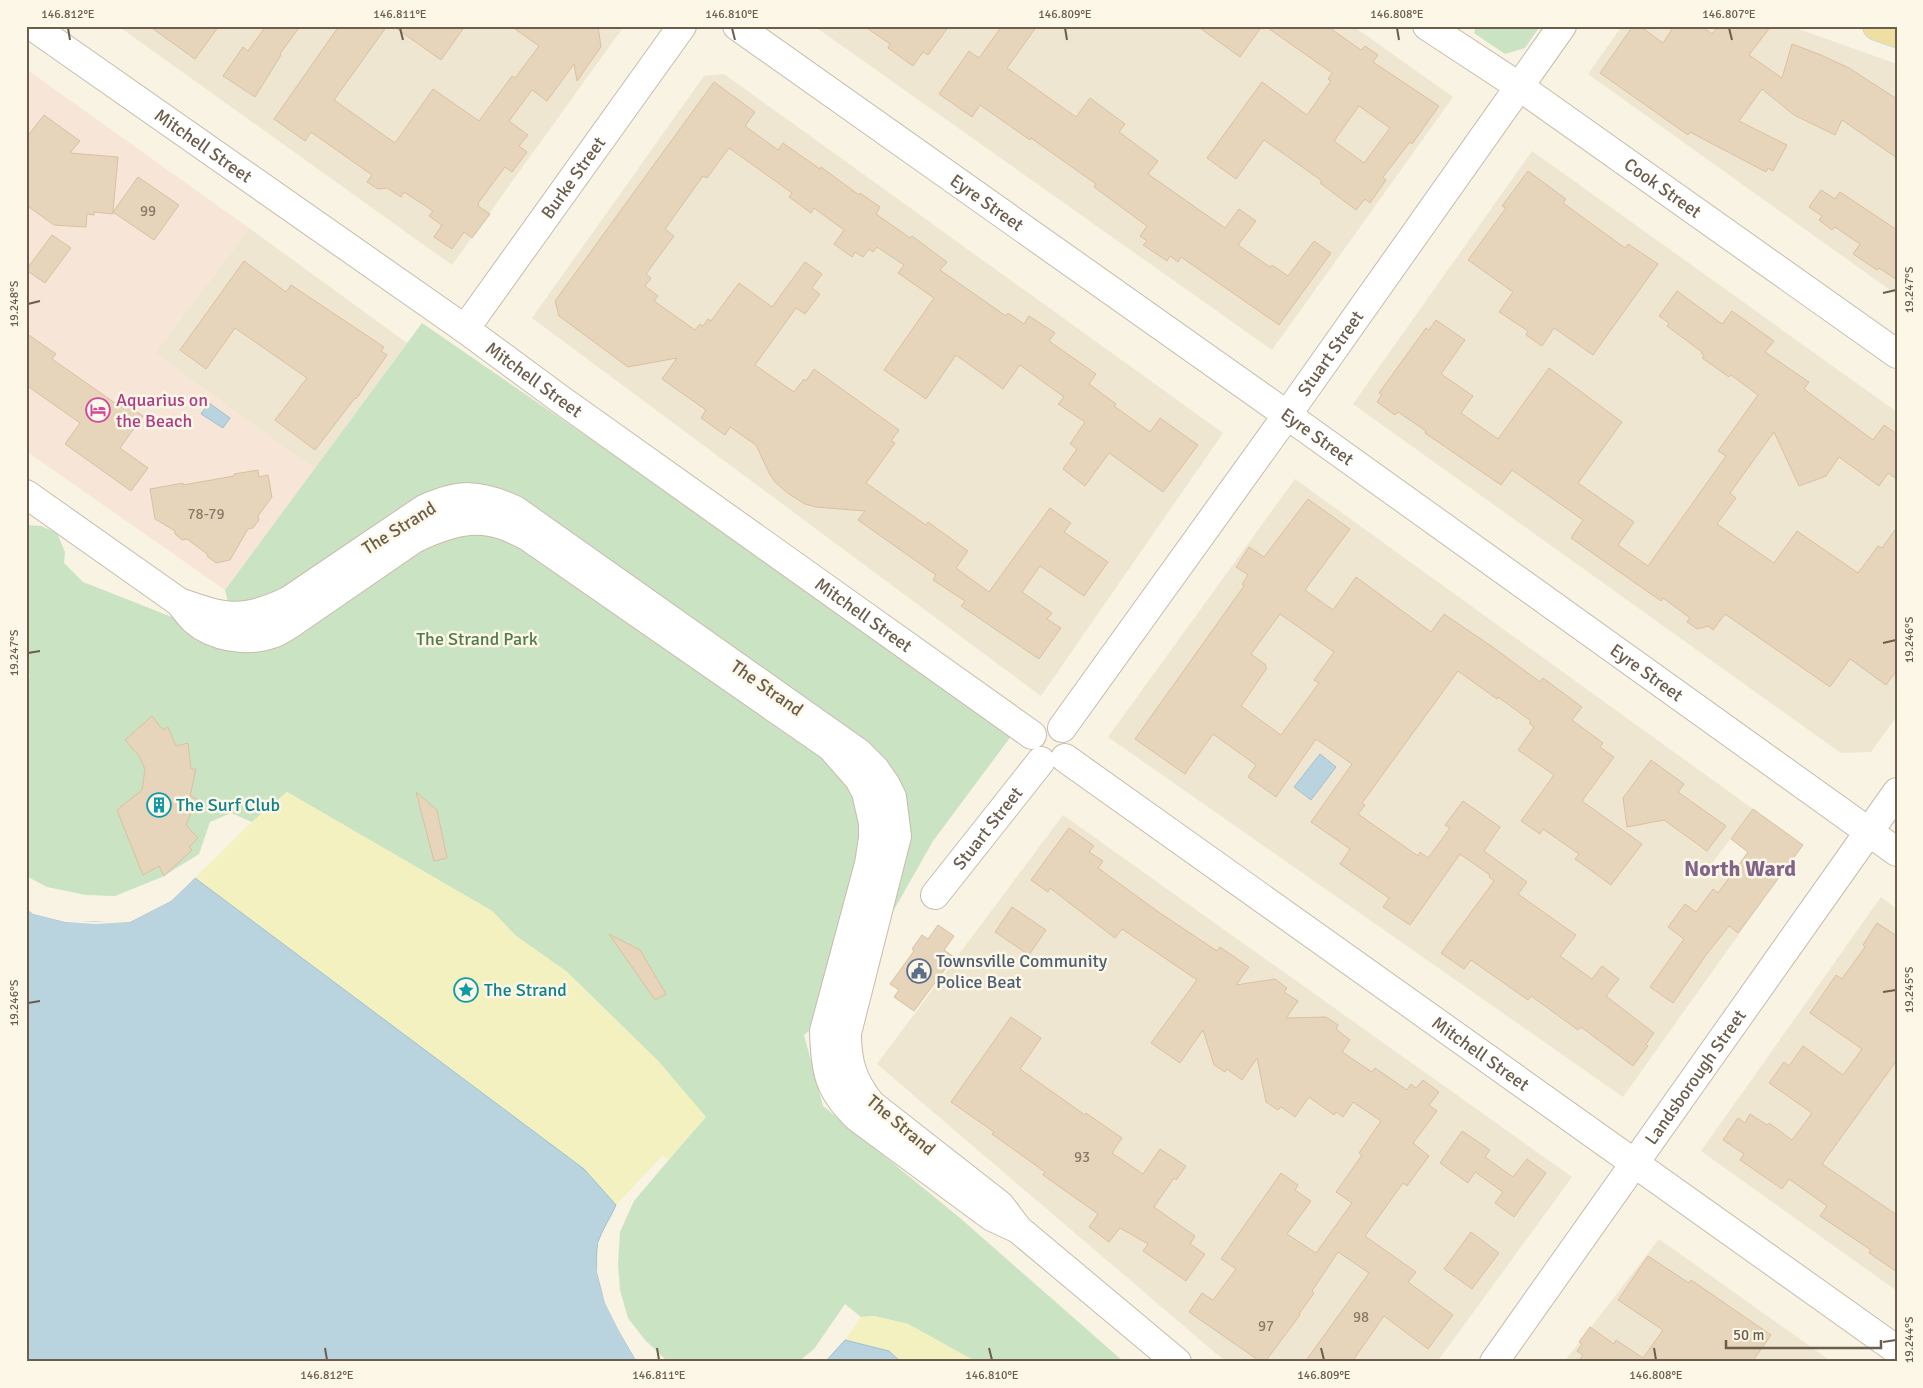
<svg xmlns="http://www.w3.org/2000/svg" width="1923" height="1388" viewBox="0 0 1923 1388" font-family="Signika,sans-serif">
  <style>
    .residential { fill: #efe6d1 }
    .commercial { fill: #f7e6d7 }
    .green { fill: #cae3c3 }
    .sand { fill: #f4f1c0 }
    .water { fill: #b9d3df; stroke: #a1c0cf }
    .pier { fill: #f8f3e2 }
    .building { fill: #e7d5bb; stroke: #dac0a0; fill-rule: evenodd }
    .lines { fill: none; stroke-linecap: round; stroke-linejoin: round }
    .minor-casing { stroke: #c7bcab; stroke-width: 30 }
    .major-casing { stroke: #d9d5d0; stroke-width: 30 }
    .minor { stroke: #fff; stroke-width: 28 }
    .major { stroke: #efe0a2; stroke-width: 28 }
    .ticks { fill: none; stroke: #6c5d4c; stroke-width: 2 }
    .labels { text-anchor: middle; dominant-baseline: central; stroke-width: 5; stroke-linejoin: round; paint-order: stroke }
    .number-label { font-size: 15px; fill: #8b7b68 }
    .street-label { font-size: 18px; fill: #6c5d4c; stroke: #fcf7e7 }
    .hotel-label { font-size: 18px; fill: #b23c85; stroke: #fcf7e7; text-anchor: start }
    .park-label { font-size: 18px; fill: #517b4c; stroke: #fcf7e7 }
    .culture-label { font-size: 18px; fill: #0d838f; stroke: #fcf7e7; text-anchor: start }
    .service-label { font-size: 18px; fill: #4e5e75; stroke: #fcf7e7; text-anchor: start }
    .district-label { font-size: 22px; font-weight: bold; fill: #836489; stroke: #fcf7e7 }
    .neatline { fill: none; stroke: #6c5d4c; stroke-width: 2 }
    .ticks-label { font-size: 12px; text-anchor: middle; fill: #6c5d4c }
  </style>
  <rect width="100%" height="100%" fill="#f8f3e2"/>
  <path class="residential" d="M118,26H624L452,265Z
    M814,26H1353L1453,97L1272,350Z
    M1622,26H1790L1897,64V295L1588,74Z
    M724,74L1223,433L1041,696L532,318L704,76Z
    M1532,151L1897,412V716L1871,752L1841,753L1353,404Z
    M249,228L407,343L314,469L155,353Z
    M1295,479L1753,809L1713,862L1764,899L1623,1097L1108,737Z
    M1063,815L1572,1177L1437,1362H1226L877,1064Z
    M1881,897L1897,909V1291L1701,1151Z
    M1659,1239L1832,1362H1564Z"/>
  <path class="commercial" d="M26,69L249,228L155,353L314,469L225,590L26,451Z"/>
  <path class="green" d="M1476,26H1540L1525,48L1505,54L1474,33Z
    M422,323L1015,731L933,841L853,982L835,1009L804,1035L823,1106L960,1218L1124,1362H991L971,1359L908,1324L874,1316L861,1317L845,1304L814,1349L798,1362H668L645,1340L628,1318L620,1290L618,1264L620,1232L634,1201L705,1117L659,1062L567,972L516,936L492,911L287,792L252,822L231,813L210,822L199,854L162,877L115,896L86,895L47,887L26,876V684L30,676L26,673V525L41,526L57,533L65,552L64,563L83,582L238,643L225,590Z"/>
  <path class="sand" d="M287,792L492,911L516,936L567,972L659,1062L706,1117L668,1160L663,1155L616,1205L584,1169L195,878L252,822Z
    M874,1316L908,1324L971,1359L991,1362H901L889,1351L845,1340L861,1317Z"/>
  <path class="water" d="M209,403L230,418L223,428L201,414Z
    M1320,754L1336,767L1311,800L1294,787Z
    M195,878L584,1169L616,1205C611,1217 601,1231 598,1243C590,1285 617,1327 637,1362H26V908L33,914L65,922H130L171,901Z
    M845,1340L889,1351L901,1362H825Z"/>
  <path class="pier" d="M194,876H197L171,901L130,922L95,924L65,922L33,914L26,908V906L34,911L66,920L95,922L129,919L170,899Z
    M618,1204L619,1206L601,1243L600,1271L608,1302L621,1330L639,1362H637L619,1331L605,1303L597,1272L598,1243Z"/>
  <path class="building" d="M149,26H219L195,59Z
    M266,26H300L280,54L281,55L255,97L223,76L243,47L248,51Z
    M339,26H387L334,100L395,143L433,89L479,121L512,76L515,78L539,46L511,26H598L601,47L577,81L574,64L547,101L532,90L509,121L528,135L519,146L527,152L512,172L505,167L479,202L478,206L490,214L472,238L464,232L452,249L434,237L442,225L429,216L433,211L404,192L401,197L387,188L378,189L367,182L372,175L311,132L305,141L274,119Z
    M393,26H465L441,60Z
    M864,26H949L928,55L923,52L913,66L888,48L890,44Z
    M1002,26H1037L1007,68L1076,117L1090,98L1125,124L1119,132L1158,161L1148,174L1225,228L1239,209L1256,221L1238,245L1270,267L1272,265L1288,276L1314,241L1331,253L1279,325L1181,257L1178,262L1170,256L1167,261L1143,245L1147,241L1140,236L1147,226L1094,187L1096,184L1031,138L1030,140L980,105L972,117L939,94L969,51L979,58Z
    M1197,26H1262L1240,57Z
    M1265,26H1327L1361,50L1365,46L1378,55L1373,62L1439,106L1412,144L1410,142L1383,177L1386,180L1370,203L1365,199L1356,210L1320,183L1322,181L1264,140L1236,179L1207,158L1262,82L1307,115L1331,81L1328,79L1332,73ZM1359,106L1390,128L1364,163L1334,141Z
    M1633,26H1640L1663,43L1674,26H1701L1712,34L1718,26H1771L1749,55L1782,78L1792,44L1821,55L1849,68L1897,99V158L1842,120L1835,135L1794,115L1762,89L1739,121L1787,145L1773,171L1768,168L1766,172L1690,132L1688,135L1600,73Z
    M714,82L755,112L745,126L778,150L783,143L820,169L821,167L859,195L860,193L880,207L876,214L910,238L912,236L947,262L940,270L1006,316L1008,313L1024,324L1029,316L1055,333L1049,341L1096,374L1089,384L1116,404L1114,406L1150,432L1160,418L1198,445L1163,492L1109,453L1085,486L1063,469L1077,449L1070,444L1085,422L1058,404L1064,397L1020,365L1003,389L956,355L926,399L884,370L934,298L898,273L904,265L877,247L873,252L869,249L863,257L855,252L852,257L834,244L844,230L814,208L811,213L789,197L792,193L729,148L707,178L703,176L665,229L674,236L646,274L651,278L645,286L658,296L654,301L695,330L700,324L703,326L708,319L711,321L739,283L772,307L805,262L822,274L812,288L820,294L805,314L796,308L755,365L794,392L804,379L806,381L814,369L899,430L891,441L895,443L866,483L926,525L928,522L968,551L956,568L989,592L1050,508L1071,523L1064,532L1108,562L1084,596L1040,566L1022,592L1052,613L1047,619L1061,628L1039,659L961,606L965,601L933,580L936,575L858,520L865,511L816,507L805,504L789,494L775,482L769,473L756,445L730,427L725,435L701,418L706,410L662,379L677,358L628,367L559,316L555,301Z
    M44,115L80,141L70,153L118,157L113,212L138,177L179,205L154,240L113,212V214L94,212V215L87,214L86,227L54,225L26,205V138Z
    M1528,171L1566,199L1563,203L1625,248L1628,244L1658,264L1593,355L1554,328L1542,346L1526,335L1528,331L1499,312L1513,292L1468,260L1506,208L1502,206Z
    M1821,190L1835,199L1840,192L1897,230V280L1879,268L1877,270L1853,254L1860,244L1835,227L1832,230L1819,220L1822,216L1809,207Z
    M52,235L71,248L45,283L26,270Z
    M244,261L286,292L291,285L384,347L381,351L387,355L356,399L355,398L315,450L275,420L307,378L235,328L206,369L180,350Z
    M1677,291L1722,324L1732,311L1774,341L1765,352L1809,382L1804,389L1873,440L1884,425L1897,434V479L1888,473L1879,486L1839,457L1826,476L1799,486L1774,432L1730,493L1736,498L1717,524L1774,563L1797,531L1858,573L1878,546L1882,548L1897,527V670L1886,685L1850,659L1830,687L1725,614L1713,630L1708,626L1697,629L1687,622L1690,618L1663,598L1661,601L1571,538L1583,520L1512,470L1501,485L1425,433L1426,431L1398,412L1395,415L1377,402L1382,395L1379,393L1426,328L1429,330L1436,320L1465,340L1441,374L1473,396L1461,413L1498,439L1549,368L1622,422L1578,483L1634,522L1618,545L1648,566L1726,456L1718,451L1758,395L1731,375L1729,377L1702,358L1704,355L1701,353L1702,352L1667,326L1669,323L1659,316Z
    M26,333L56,354L52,359L115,403L118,398L143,416L120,448L148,468L131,491L65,444L80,423L26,385Z
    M258,470L259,477L268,475L272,497L258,516L259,520L253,528L248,529L230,560L216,563L208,557L207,554L187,539L182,540L175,534V531L155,519L150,489L183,483V485L234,476V474Z
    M1308,499L1350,529L1305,590L1333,610L1356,577L1431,632L1444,614L1494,648L1540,682L1543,678L1582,707L1572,720L1603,743L1600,747L1614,757L1582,801L1642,844L1611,885L1575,859L1579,854L1543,829L1540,834L1521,821L1554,775L1518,750L1534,727L1529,723L1531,721L1498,697L1497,699L1458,671L1362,803L1365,805L1358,814L1418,856L1420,852L1428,858L1450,828L1445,825L1463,801L1500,827L1484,851L1527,882L1518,894L1576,935L1560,956L1592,979L1602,966L1619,979L1606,996L1654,1033L1646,1044L1648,1046L1633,1066L1581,1027L1578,1030L1531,996L1528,1000L1471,960L1464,969L1441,953L1494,881L1489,877L1490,875L1460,854L1410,925L1383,907L1389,898L1340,864L1350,849L1311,822L1352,764L1316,739L1276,797L1248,777L1256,765L1213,734L1185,774L1135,739L1244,586L1242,584L1248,575L1236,567L1249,547L1264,557ZM1280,614L1334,652L1314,680L1319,683L1281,735L1241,706L1267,668L1265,666L1266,665L1251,654Z
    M152,716L163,730L168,727L176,746L188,743L191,769H196L190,796L197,799L186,825L198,838L189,847L192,850L164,876L159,866L143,875L117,810L142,790L145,769L139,756L125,740Z
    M1651,760L1684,784L1678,792L1726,826L1707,851L1664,820L1627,827L1623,798Z
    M416,792L437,810L447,858L434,861Z
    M1753,809L1803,845L1738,933L1729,926L1706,955L1673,1003L1650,987L1684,939L1668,927L1685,904L1696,912L1713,889L1718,893L1748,852L1731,839Z
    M1069,828L1094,846L1089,852L1103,861L1098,868L1160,913L1217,951L1220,947L1249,967L1236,985L1275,979L1287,988L1284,992L1298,1001L1286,1018L1326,1017L1338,1025L1336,1029L1350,1040L1342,1052L1372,1072L1375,1068L1407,1090L1411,1084L1416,1088L1423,1080L1439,1092L1429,1105L1437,1111L1413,1143L1429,1156L1407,1186L1403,1183L1365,1236L1416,1272L1408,1282L1453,1315L1428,1349L1384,1316L1352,1362H1305L1369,1273L1338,1252L1312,1291L1314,1293L1299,1314L1300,1315L1265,1362H1261L1189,1312L1202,1293L1213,1300L1236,1269L1221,1259L1281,1173L1298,1185L1295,1190L1311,1201L1287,1234L1316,1253L1352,1203L1336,1192L1362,1155L1359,1153L1381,1121L1353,1102L1343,1117L1336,1112L1334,1115L1309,1097L1295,1117L1281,1107L1278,1110L1266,1102L1257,1058L1242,1080L1227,1069L1225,1072L1214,1065L1203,1030L1180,1063L1151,1043L1197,980L1122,929L1115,938L1050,888L1048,892L1031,880Z
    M1012,907L1046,930L1029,955L995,932Z
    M1877,923L1897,936V1060L1822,1164L1897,1215V1272L1869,1253L1871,1250L1820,1216L1827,1206L1789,1179L1782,1189L1740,1160L1744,1154L1723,1140L1738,1118L1745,1123L1750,1114L1767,1125L1769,1123L1792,1140L1812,1113L1769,1083L1784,1062L1789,1066L1803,1046L1843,1075L1862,1049L1810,1013L1836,975L1842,979L1865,947L1863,945Z
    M938,925L954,936L944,950L954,957L914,1011L894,997L899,990L890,984L914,951L912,949L922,935L928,939Z
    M609,934L640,950L666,994L655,1000Z
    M1011,1017L1041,1038L1020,1069L1085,1115L1086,1113L1122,1138L1112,1153L1143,1174L1160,1149L1186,1166L1176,1180L1174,1178L1154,1207L1195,1236L1190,1244L1205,1254L1186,1281L1143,1251L1148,1244L1120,1228L1109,1242L1089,1227L1098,1214L1043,1175L1045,1172L992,1134L994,1132L951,1102Z
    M1462,1131L1490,1150L1485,1157L1513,1177L1527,1159L1546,1173L1514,1217L1495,1203L1503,1192L1475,1172L1468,1183L1440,1163Z
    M1471,1232L1499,1253L1472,1289L1444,1269Z
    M1648,1256L1689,1283L1691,1280L1771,1335L1752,1362H1578L1583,1355L1577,1351L1582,1344L1579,1342L1590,1327L1614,1344L1616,1340L1643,1358L1663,1330L1618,1300Z"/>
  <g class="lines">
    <g class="minor-casing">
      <g id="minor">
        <path id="s1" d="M32,26L465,329L560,399L1032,735"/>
        <path id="s2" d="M737,26L1287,415L1897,852"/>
        <path id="s3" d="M1427,26L1520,87L1897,354"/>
        <path id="s4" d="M465,329L682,26"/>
        <path d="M26,494L179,602C184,608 188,614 194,620C213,637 248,643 272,634C278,632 284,628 289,625L414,539C436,528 465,517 490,522C504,524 515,530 527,536L831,747L859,779L866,792L873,823V838L869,864L824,1031C825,1070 828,1090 858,1118L992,1217L1018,1229L1000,1205L871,1104C852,1080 847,1062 847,1033L897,836L892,797L886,785L875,769L859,753L515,510C479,493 460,493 424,509L288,601C242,623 224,618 179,602"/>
        <path id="s5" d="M1062,728L1287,415L1562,26"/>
        <path id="s6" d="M1065,758L1897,1350"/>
        <path id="s7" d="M935,895L1041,761"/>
        <path d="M1018,1229L1177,1362"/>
        <path id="s8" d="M1494,1362L1897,792"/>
      </g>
    </g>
    <g class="major-casing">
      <path id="major" d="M1877,26L1897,33"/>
    </g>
    <use href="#minor" class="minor"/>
    <use href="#major" class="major"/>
  </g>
  <path class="ticks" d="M68,28L70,40M400,28L403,40M732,28L735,40M1065,28L1067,40M1397,28L1399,40M1729,28L1732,40M1883,293L1896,290M28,304L40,301M1883,643L1896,640M28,653L40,651M1883,992L1896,990M28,1003L40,1001M1883,1342L1896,1340M325,1348L327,1360M657,1348L659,1360M989,1348L992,1360M1321,1348L1324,1360M1654,1348L1656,1360"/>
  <defs>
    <g id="hotel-ring" transform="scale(1.25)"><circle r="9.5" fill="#fcf7e7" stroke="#d1479c" stroke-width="1.5"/><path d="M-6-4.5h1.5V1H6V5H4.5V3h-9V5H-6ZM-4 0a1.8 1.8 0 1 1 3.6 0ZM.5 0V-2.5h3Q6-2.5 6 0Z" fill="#d1479c"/></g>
    <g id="building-ring" transform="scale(1.25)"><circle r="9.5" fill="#fcf7e7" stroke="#0f9aa8" stroke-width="1.5"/><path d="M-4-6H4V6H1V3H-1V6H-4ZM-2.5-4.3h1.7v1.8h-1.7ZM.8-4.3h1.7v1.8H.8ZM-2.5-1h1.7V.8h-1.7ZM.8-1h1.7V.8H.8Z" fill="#0f9aa8"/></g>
    <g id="civic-ring" transform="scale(1.25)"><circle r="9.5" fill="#fcf7e7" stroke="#5c6f8a" stroke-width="1.5"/><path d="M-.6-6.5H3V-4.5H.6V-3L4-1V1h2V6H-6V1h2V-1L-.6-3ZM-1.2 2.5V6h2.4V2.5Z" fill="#5c6f8a"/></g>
    <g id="sight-ring" transform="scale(1.25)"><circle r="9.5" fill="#fcf7e7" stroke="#0f9aa8" stroke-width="1.5"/><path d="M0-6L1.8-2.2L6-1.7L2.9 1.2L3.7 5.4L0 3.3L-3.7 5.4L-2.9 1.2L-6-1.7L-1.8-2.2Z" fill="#0f9aa8"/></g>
  </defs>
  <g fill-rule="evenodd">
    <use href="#hotel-ring" x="98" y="410"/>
    <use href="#building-ring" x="159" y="805"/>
    <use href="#civic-ring" x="919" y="971"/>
    <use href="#sight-ring" x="466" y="990"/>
  </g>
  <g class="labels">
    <g class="number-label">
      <text x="148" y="211">99</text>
      <text x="206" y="514">78-79</text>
      <text x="1082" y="1157">93</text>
      <text x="1361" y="1317">98</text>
      <text x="1266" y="1326">97</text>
    </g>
    <g class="street-label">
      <text stroke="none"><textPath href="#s1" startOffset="209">Mitchell Street</textPath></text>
      <text stroke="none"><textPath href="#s4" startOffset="186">Burke Street</textPath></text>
      <text stroke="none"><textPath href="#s3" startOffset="286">Cook Street</textPath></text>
      <text stroke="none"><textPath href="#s2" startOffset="306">Eyre Street</textPath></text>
      <text stroke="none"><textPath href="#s5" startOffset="461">Stuart Street</textPath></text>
      <text stroke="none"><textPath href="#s1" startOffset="614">Mitchell Street</textPath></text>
      <text stroke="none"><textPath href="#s2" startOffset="711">Eyre Street</textPath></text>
      <text transform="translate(399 528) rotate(-32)">The Strand</text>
      <text stroke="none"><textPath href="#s1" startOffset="1019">Mitchell Street</textPath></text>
      <text stroke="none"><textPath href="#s2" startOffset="1116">Eyre Street</textPath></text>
      <text transform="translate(767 688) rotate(35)">The Strand</text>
      <text stroke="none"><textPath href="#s7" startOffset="85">Stuart Street</textPath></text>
      <text stroke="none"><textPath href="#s6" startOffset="510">Mitchell Street</textPath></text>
      <text stroke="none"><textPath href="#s8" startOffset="349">Landsborough Street</textPath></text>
      <text transform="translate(901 1125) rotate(40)">The Strand</text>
    </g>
    <g class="hotel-label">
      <text x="116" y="400">Aquarius on<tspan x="116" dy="21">the Beach</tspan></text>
    </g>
    <g class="park-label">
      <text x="477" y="639">The Strand Park</text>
    </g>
    <g class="culture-label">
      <text x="176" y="805">The Surf Club</text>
      <text x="484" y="990">The Strand</text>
    </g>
    <g class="service-label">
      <text x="936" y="961">Townsville Community<tspan x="936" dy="21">Police Beat</tspan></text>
    </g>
    <g class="district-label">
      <text x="1740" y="868">North Ward</text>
    </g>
  </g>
  <rect width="1923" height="1388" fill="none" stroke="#fcf7e7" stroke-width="55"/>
  <path d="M1726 1340v8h155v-8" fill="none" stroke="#6c5d4c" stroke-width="2.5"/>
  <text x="1733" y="1340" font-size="15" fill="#6c5d4c" stroke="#fcf7e7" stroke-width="4" paint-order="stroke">50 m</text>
  <rect x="28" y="28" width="1868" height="1332" class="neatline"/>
  <g class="ticks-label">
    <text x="68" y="18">146.812°E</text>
    <text x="400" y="18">146.811°E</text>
    <text x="732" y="18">146.810°E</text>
    <text x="1065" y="18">146.809°E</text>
    <text x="1397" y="18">146.808°E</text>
    <text x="1729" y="18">146.807°E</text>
    <text transform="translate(1909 290) rotate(-90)" y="4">19.247°S</text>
    <text transform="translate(14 304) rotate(-90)" y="4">19.248°S</text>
    <text transform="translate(1909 640) rotate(-90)" y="4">19.246°S</text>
    <text transform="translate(14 653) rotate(-90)" y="4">19.247°S</text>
    <text transform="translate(1909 990) rotate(-90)" y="4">19.245°S</text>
    <text transform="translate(14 1003) rotate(-90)" y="4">19.246°S</text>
    <text transform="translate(1909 1340) rotate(-90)" y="4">19.244°S</text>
    <text x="327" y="1379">146.812°E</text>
    <text x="659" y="1379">146.811°E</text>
    <text x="992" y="1379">146.810°E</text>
    <text x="1324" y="1379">146.809°E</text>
    <text x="1656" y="1379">146.808°E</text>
  </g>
</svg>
